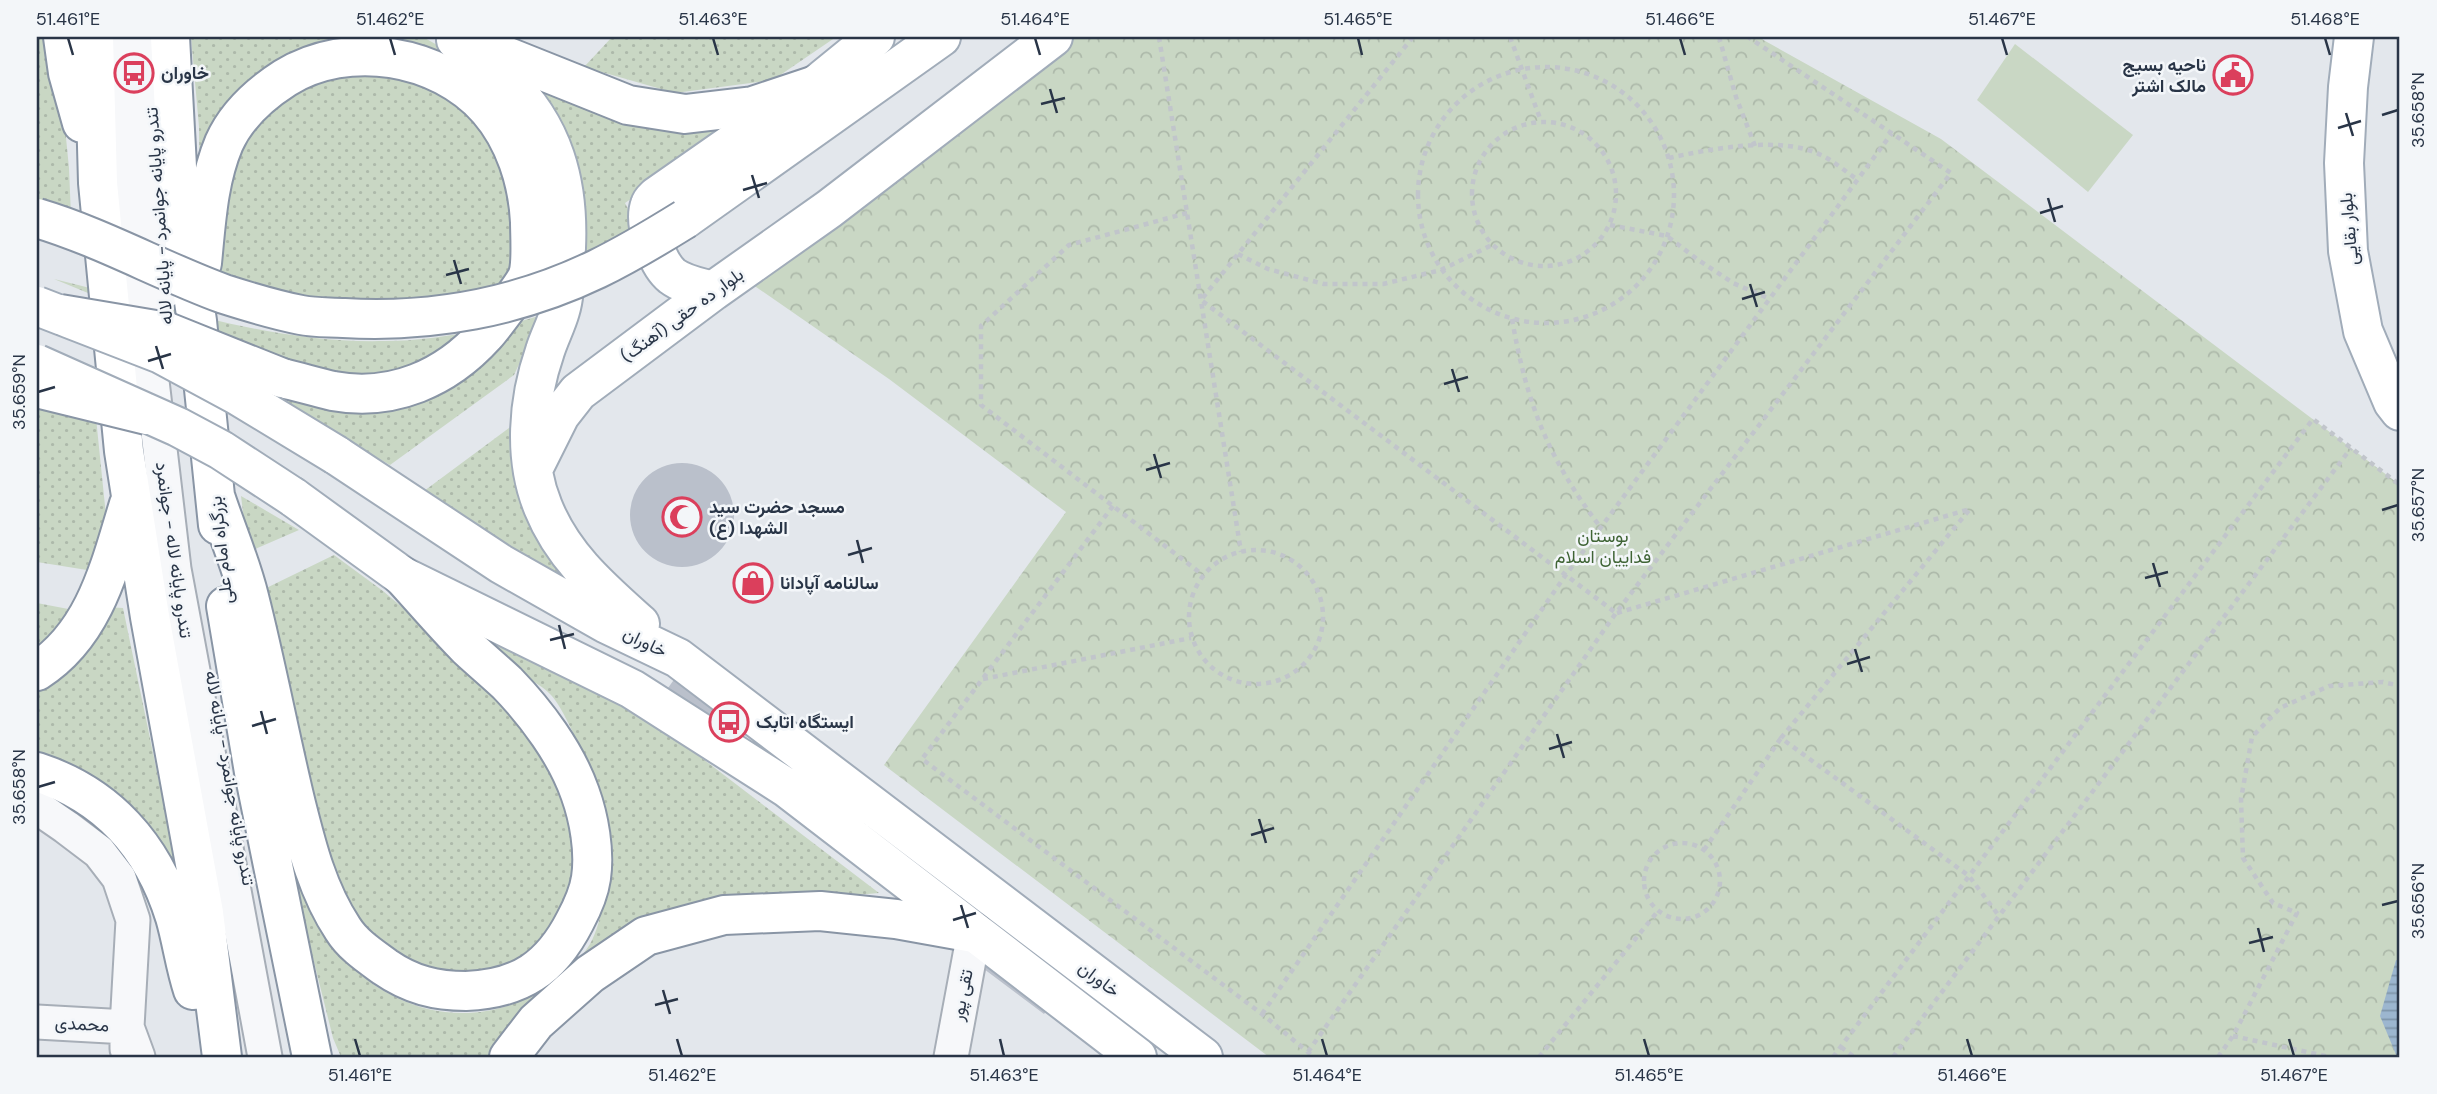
<svg xmlns="http://www.w3.org/2000/svg" width="2437" height="1094" viewBox="0 0 2437 1094" font-family="'DM Sans',Vazirmatn,sans-serif">
  <style>
    .grass { fill: url(#grass-dots) }
    .park { fill: url(#park-crowns) }
    .pitch { fill: #c9d7c4 }
    .water { fill: url(#water-rules) }
    .building { fill: #bac0cb }
    .lines { fill: none; stroke-linecap: round; stroke-linejoin: round }
    .minor-casing { stroke: #a7aeb7; stroke-width: 37 }
    .major-casing { stroke: #a1acb9; stroke-width: 42 }
    .highway-casing { stroke: #8995a5; stroke-width: 42 }
    .path { stroke: #c1c5cb; stroke-width: 4.5; stroke-dasharray: 5 5; stroke-linecap: butt }
    .minor { stroke: #f7f8fa; stroke-width: 33 }
    .major { stroke: #fff; stroke-width: 38 }
    .highway { stroke: #fff; stroke-width: 38 }
    .major-bridge-casing { stroke: #a1acb9; stroke-width: 42; stroke-linecap: butt }
    .highway-bridge-casing { stroke: #8995a5; stroke-width: 42; stroke-linecap: butt }
    .major-bridge { stroke: #fff; stroke-width: 38 }
    .highway-bridge { stroke: #fff; stroke-width: 38 }
    .ticks { fill: none; stroke: #293547; stroke-width: 2.5 }
    .labels { text-anchor: middle; dominant-baseline: central; stroke-width: 5; stroke-linejoin: round; paint-order: stroke }
    .poi-label { font-size: 18px; font-weight: bold; fill: #293547; stroke: #f3f6f9; text-anchor: start }
    .street-label { font-size: 18px; fill: #293547; stroke: #f3f6f9 }
    .park-label { font-size: 18px; fill: #3f6435; stroke: #f3f6f9 }
    .neatline { fill: none; stroke: #293547; stroke-width: 2.5 }
    .ticks-label { font-size: 18px; text-anchor: middle; fill: #293547 }
  </style>
  <defs>
    <pattern id="grass-dots" width="8" height="8" patternUnits="userSpaceOnUse" patternTransform="scale(1.75)"><rect width="8" height="8" fill="#c9d7c4"/><path d="M2 2h.1M6 6h.1" fill="none" stroke="#adb9aa" stroke-width="1.8" stroke-linecap="round"/></pattern>
    <pattern id="park-crowns" width="20" height="18" patternUnits="userSpaceOnUse" patternTransform="scale(1.75)"><rect width="20" height="18" fill="#c9d7c4"/><path d="M2 6a3 3 0 1 1 6 0M12 15a3 3 0 1 1 6 0" fill="none" stroke="#adb9aa"/></pattern>
    <pattern id="water-rules" width="6" height="5" patternUnits="userSpaceOnUse" patternTransform="scale(1.75)"><rect width="6" height="5" fill="#9cb6cf"/><path d="M0 2.5h6" fill="none" stroke="#7f95aa"/></pattern>
  </defs>
  <rect width="100%" height="100%" fill="#e3e7ec"/>
  <path class="grass" d="M37,37H56L69,168L71,216L37,206Z
    M191,37H423L469,63L539,233L453,71L284,69L200,211L199,127Z
    M612,37H836L773,80L675,93L584,67Z
    M493,59L749,119L625,203L639,230L576,262Z
    M369,65L469,105L511,171L516,286L451,299L309,301L208,273L220,178L279,94Z
    M54,279C163,305 272,344 385,341C418,341 449,336 481,330L447,359L353,384L105,300Z
    M542,315L514,375L390,465L182,346L331,398L508,325Z
    M37,396L96,418L112,574L37,562Z
    M517,422L581,594L424,491Z
    M241,496L299,530L248,552Z
    M334,555L383,591L474,668L555,761L584,875L537,954L464,980L388,957L338,898L256,593Z
    M37,603L84,612L37,660Z
    M106,607L123,608L179,878L169,880L37,760V680Z
    M465,632L587,682L636,708L879,893L720,907L494,1057H341L333,1038L310,946L271,762L336,951C392,1015 477,1035 549,985C565,974 580,960 590,944C597,932 600,916 604,903C607,892 612,879 613,867C615,833 603,801 590,770C583,753 562,706 551,695C544,687 533,682 525,676C505,661 485,646 465,632Z"/>
  <path class="park" d="M1071,37H1758L1941,139L2400,485V1057H1269L884,765L1066,512L889,379L746,280Z"/>
  <path class="pitch" d="M2015,44L2133,135L2088,192L1977,100Z"/>
  <path class="water" d="M2396,960L2400,961V1057H2397L2380,1016Z"/>
  <path class="building" d="M630 515a52 52 0 1 1 104 0a52 52 0 1 1-104 0Z
    M678,674L745,716L736,733L668,688Z
    M984,953L1052,1003L1044,1014L976,963Z"/>
  <g class="lines">
    <g class="minor-casing">
      <path id="minor" d="M124,37L125,150L174,569L265,1057
        M146,37L164,292
        M37,807L66,827L99,852L119,878L133,920L127,1027L138,1057
        M37,1022L127,1027V1049
        M951,1057L974,933"/>
    </g>
    <g class="major-casing">
      <path id="major" d="M2354,37L2348,87L2344,163L2348,251L2363,331L2393,402L2400,411
        M456,40C472,53 490,66 505,80C554,126 569,183 566,248C564,268 566,292 560,311C556,325 549,338 545,351C528,400 523,458 543,507C563,557 601,589 640,624
        M685,219L941,37
        M713,291C699,287 684,285 672,276C657,264 643,223 650,205C651,201 654,199 657,196L816,85L875,37
        M336,455L501,564L605,623L678,658L1203,1057
        M534,467L560,415L578,392L713,291L829,209L1053,37
        M293,497L402,576L632,689L787,788L1137,1057"/>
    </g>
    <g class="highway-casing">
      <path id="highway" d="M63,37L68,73L82,123
        M94,37L98,183L124,451L150,617L204,913L222,1057
        M170,37L179,204L197,321L218,525
        M458,37L628,105L685,114L753,106L816,85
        M202,263C206,223 208,181 224,143C236,116 260,94 285,78C348,39 439,54 488,109C515,140 528,182 530,222C530,235 532,263 528,275C525,284 493,326 485,335C446,378 393,402 333,391C316,387 299,382 282,378
        M216,499C227,532 241,564 249,597C266,664 279,733 295,800C306,844 317,890 343,929C353,945 370,956 385,967C411,985 436,991 466,991C520,989 551,968 575,921C582,908 589,892 591,878C595,851 589,818 580,793C566,753 536,713 507,683C494,671 481,660 468,648C445,625 424,600 402,576
        M226,606L254,772L312,1057
        M37,671C95,634 110,566 129,504
        M37,772C107,795 153,846 175,917C182,941 185,966 193,990
        M509,1057L536,1022L590,974L646,936L724,915L820,911L896,919L974,933"/>
    </g>
    <path class="path" d="M1159,37L1241,552
      M1413,37L1201,300L1616,613
      M1510,37L1541,121
      M1719,37L1736,97L1755,146
      M1418 195a128 128 0 1 1 256 0a128 128 0 1 1-256 0Z
      M1472 194a72 72 0 1 1 144 0a72 72 0 1 1-144 0Z
      M1669,158C1710,149 1782,135 1821,155C1834,161 1846,172 1858,180
      M1187,213L1069,245L981,326V405L1203,575
      M1610,225L1667,236L1697,259L1733,283L1770,299
      M1238,254L1268,269L1324,284H1383L1441,270L1492,245
      M1512,319C1527,405 1548,458 1601,528
      M1113,506L922,759L1262,1014L1314,1057
      M1189 617a67 67 0 1 1 134 0a67 67 0 1 1-134 0Z
      M1617,613L1970,509L1781,738L1969,876L1999,916
      M983,679L1191,638
      M1644 881a38 38 0 1 1 76 0a38 38 0 1 1-76 0Z
      M1704,850L1781,738
      M1262,1014L1565,576L1892,133
      M2233,1036L2330,1057
      M1841,1047L1854,1057
      M1308,1052L1616,613L1951,173L1748,37
      M1539,1057L1658,911
      M1833,1057L2313,419L2400,485
      M1893,1057L2351,448
      M2218,1057L2233,1036L2297,913L2273,903L2243,858L2241,799L2252,737L2280,708L2329,686L2383,682L2400,686"/>
    <use href="#minor" class="minor"/>
    <use href="#major" class="major"/>
    <use href="#highway" class="highway"/>
    <g class="major-bridge-casing">
      <path id="major-bridge" d="M37,306L161,354L237,395L336,455
        M37,364L178,427L221,450L293,497"/>
    </g>
    <g class="highway-bridge-casing">
      <path id="highway-bridge" d="M37,218C101,237 161,271 224,294C249,302 276,310 301,315C315,318 330,317 344,318C431,323 518,307 597,269C628,254 656,237 685,219
        M60,314L167,332L282,378
        M37,388L147,415"/>
    </g>
    <use href="#major-bridge" class="major-bridge"/>
    <use href="#highway-bridge" class="highway-bridge"/>
  </g>
  <path class="ticks" d="M68,38L73,55M390,38L395,55M713,38L718,55M1035,38L1040,55M1358,38L1362,55M1680,38L1685,55M2002,38L2007,55M2325,38L2330,55M1050,89L1057,113M1041,104L1065,98M2346,113L2353,136M2382,115L2398,110M2338,128L2361,121M752,175L759,198M743,190L767,183M2048,198L2055,222M2040,213L2063,206M454,260L461,284M446,275L469,269M1750,284L1757,307M1742,299L1765,292M156,346L163,369M148,361L171,354M1452,369L1459,392M1444,384L1468,377M38,392L55,387M1154,454L1161,478M1146,470L1170,463M2382,510L2398,505M857,540L863,563M848,555L872,548M2153,563L2160,587M2145,578L2168,572M559,625L565,649M550,640L574,634M1855,649L1862,672M1847,664L1870,657M261,711L267,734M252,726L276,719M1557,734L1564,758M1549,749L1572,742M38,787L55,782M1259,819L1266,843M1251,835L1274,828M961,905L968,928M2382,905L2398,901M953,920L976,913M2258,928L2264,952M2249,943L2273,937M663,990L670,1014M655,1005L678,999M355,1039L360,1056M677,1039L682,1056M1000,1039L1004,1056M1322,1039L1327,1056M1644,1039L1649,1056M1967,1039L1972,1056M2289,1039L2294,1056"/>
  <defs>
    <g id="bus-ring" transform="scale(2.0125)"><circle r="9.5" fill="#f3f6f9" stroke="#db3f5c" stroke-width="1.5"/><path d="M-5-6H5V4H4V6H2V4H-2V6H-4V4H-5ZM-3.5-4V0h7V-4ZM-3.5 1.2v1.5H-2V1.2ZM2 1.2v1.5H3.5V1.2Z" fill="#db3f5c"/></g>
    <g id="civic-ring" transform="scale(2.0125)"><circle r="9.5" fill="#f3f6f9" stroke="#db3f5c" stroke-width="1.5"/><path d="M-.6-6.5H3V-4.5H.6V-3L4-1V1h2V6H-6V1h2V-1L-.6-3ZM-1.2 2.5V6h2.4V2.5Z" fill="#db3f5c"/></g>
    <g id="mosque-ring" transform="scale(2.0125)"><circle r="9.5" fill="#f3f6f9" stroke="#db3f5c" stroke-width="1.5"/><path d="M3.5-4.9A6 6 0 1 0 3.5 4.9A5 5 0 1 1 3.5-4.9Z" fill="#db3f5c"/></g>
    <g id="shop-ring" transform="scale(2.0125)"><circle r="9.5" fill="#f3f6f9" stroke="#db3f5c" stroke-width="1.5"/><path d="M-5-2.5h2.3a2.7 3.5 0 0 1 5.4 0H5L5.5 6h-11ZM-1.5-2.5h3a1.5 2.3 0 0 0-3 0Z" fill="#db3f5c"/></g>
  </defs>
  <g fill-rule="evenodd">
    <use href="#bus-ring" x="134" y="73"/>
    <use href="#civic-ring" x="2233" y="75"/>
    <use href="#mosque-ring" x="682" y="517"/>
    <use href="#shop-ring" x="753" y="583"/>
    <use href="#bus-ring" x="729" y="722"/>
  </g>
  <g class="labels">
    <g class="poi-label">
      <text x="2206" y="65" text-anchor="end">ناحیه بسیج<tspan x="2206" dy="21">مالک اشتر</tspan></text>
      <text x="161" y="73">خاوران</text>
      <text x="709" y="507">مسجد حضرت سید<tspan x="709" dy="21">الشهدا (ع)</tspan></text>
      <text x="780" y="583">سالنامه آپادانا</text>
      <text x="756" y="722">ایستگاه اتابک</text>
    </g>
    <g class="street-label">
      <text transform="translate(159 216) rotate(-94)">تندرو پایانه جوانمرد - پایانه لاله</text>
      <text transform="translate(2349 229) rotate(-95)">بلوار بقایی</text>
      <text transform="translate(682 315) rotate(-36)">بلوار ده حقی (آهنگ)</text>
      <text transform="translate(174 550) rotate(82)">تندرو پایانه لاله - جوانمرد</text>
      <text transform="translate(221 550) rotate(-96)">بزرگراه امام علی</text>
      <text transform="translate(645 642) rotate(26)">خاوران</text>
      <text transform="translate(230 778) rotate(80)">تندرو پایانه جوانمرد - پایانه لاله</text>
      <text transform="translate(1099 979) rotate(37)">خاوران</text>
      <text transform="translate(962 995) rotate(-79)">تقی پور</text>
      <text transform="translate(82 1024) rotate(3)">محمدی</text>
    </g>
    <g class="park-label">
      <text x="1603" y="536">بوستان<tspan x="1603" dy="21">فداییان اسلام</tspan></text>
    </g>
  </g>
  <rect width="2437" height="1094" fill="none" stroke="#f3f6f9" stroke-width="77"/>
  <rect x="38" y="38" width="2360" height="1018" class="neatline"/>
  <g class="ticks-label">
    <text x="68" y="25">51.461°E</text>
    <text x="390" y="25">51.462°E</text>
    <text x="713" y="25">51.463°E</text>
    <text x="1035" y="25">51.464°E</text>
    <text x="1358" y="25">51.465°E</text>
    <text x="1680" y="25">51.466°E</text>
    <text x="2002" y="25">51.467°E</text>
    <text x="2325" y="25">51.468°E</text>
    <text transform="translate(2418 110) rotate(-90)" y="6">35.658°N</text>
    <text transform="translate(19 392) rotate(-90)" y="6">35.659°N</text>
    <text transform="translate(2418 505) rotate(-90)" y="6">35.657°N</text>
    <text transform="translate(19 787) rotate(-90)" y="6">35.658°N</text>
    <text transform="translate(2418 901) rotate(-90)" y="6">35.656°N</text>
    <text x="360" y="1081">51.461°E</text>
    <text x="682" y="1081">51.462°E</text>
    <text x="1004" y="1081">51.463°E</text>
    <text x="1327" y="1081">51.464°E</text>
    <text x="1649" y="1081">51.465°E</text>
    <text x="1972" y="1081">51.466°E</text>
    <text x="2294" y="1081">51.467°E</text>
  </g>
</svg>
